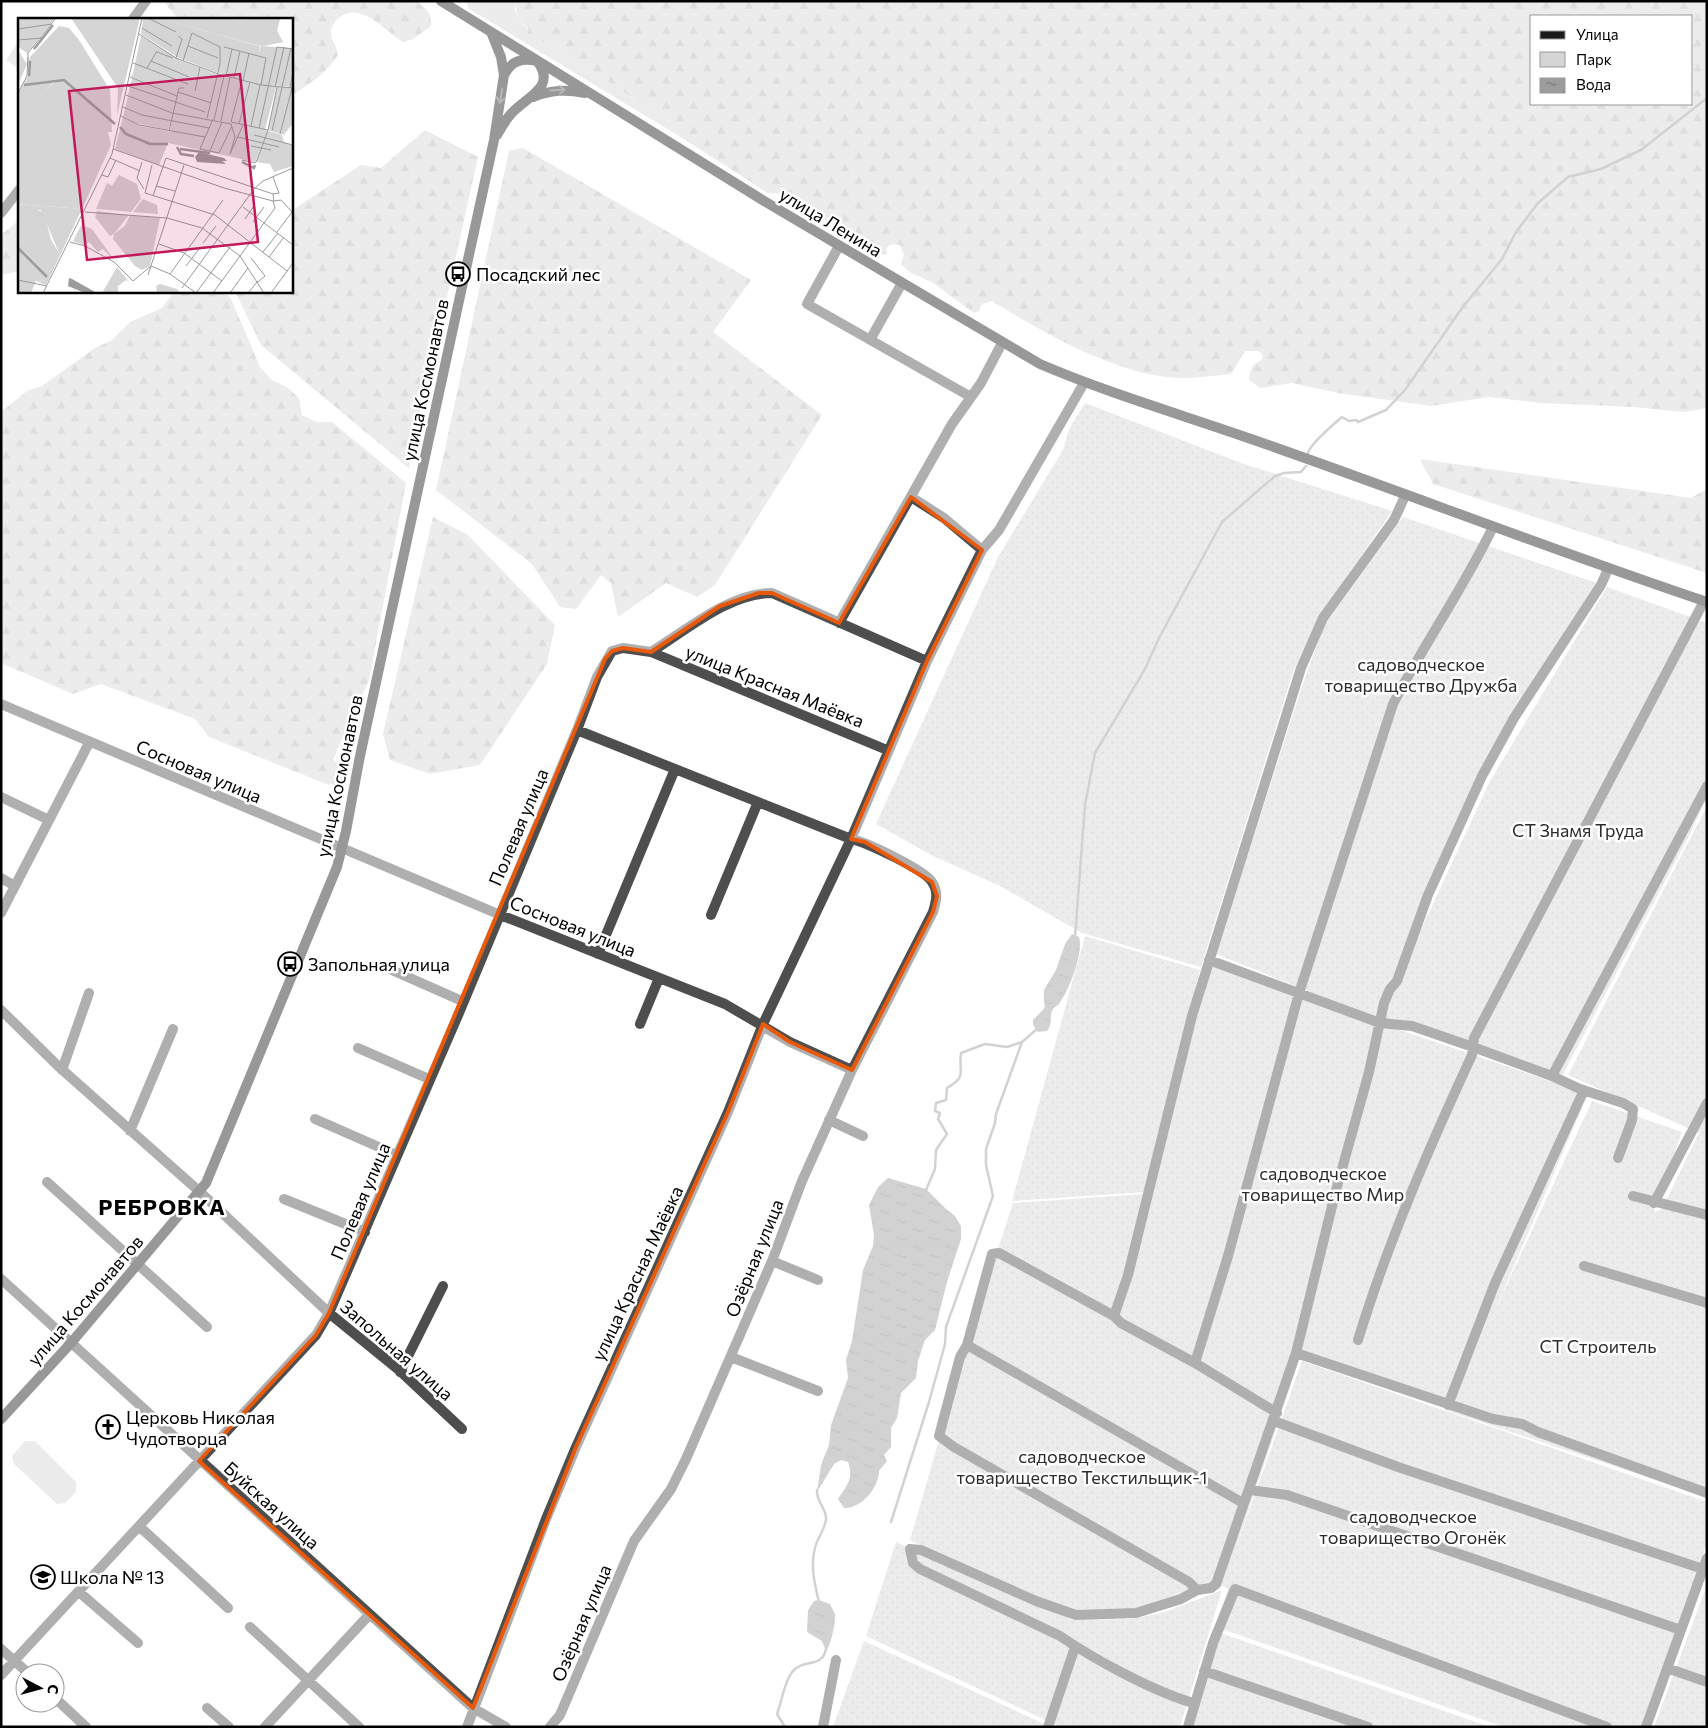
<svg xmlns="http://www.w3.org/2000/svg" width="1708" height="1728" viewBox="0 0 1708 1728" font-family="Commissioner,sans-serif">
  <style>
    .green { fill: #d5d5d5 }
    .forest { fill: url(#forest-firs); fill-rule: evenodd }
    .garden { fill: url(#garden-dots) }
    .water { fill: url(#water-ripples) }
    .lines { fill: none; stroke-linecap: round; stroke-linejoin: round }
    .stream { stroke: #9c9c9c; stroke-width: 2.5 }
    .street { stroke: #4e4e4e; stroke-width: 10 }
    .secondary { stroke: #1b1b1b; stroke-width: 10 }
    .oneway { stroke: #5f5f5f }
    .marked { fill: none; stroke: #e8590c; stroke-width: 4; stroke-linejoin: round }
    .labels { text-anchor: middle; dominant-baseline: central; stroke-width: 5; stroke-linejoin: round; paint-order: stroke }
    .street-label { font-size: 18px; fill: #000; stroke: #fff }
    .poi-label { font-size: 18px; fill: #000; stroke: #fff; text-anchor: start }
    .park-label { font-size: 18px; fill: #2c2c2c; stroke: #fff }
    .district-label { font-size: 22px; font-weight: bold; letter-spacing: 1px; fill: #000; stroke: #fff }
    .inset-river { fill: none; stroke: #9c9c9c; stroke-width: 2.5 }
    .inset-road { fill: none; stroke: #999; stroke-width: 1 }
    .view { fill: #c2185b; fill-opacity: 0.15; stroke: #c2185b; stroke-width: 2.5 }
    .inset-edge { fill: none; stroke: #000; stroke-width: 2.5 }
  </style>
  <defs>
    <pattern id="forest-firs" width="22" height="20" patternUnits="userSpaceOnUse" patternTransform="scale(1.25)"><rect width="22" height="20" fill="#d5d5d5"/><path d="M5 1l3.5 6h-7zM16 11l3.5 6h-7z" fill="#b5b5b5"/></pattern>
    <pattern id="garden-dots" width="8" height="8" patternUnits="userSpaceOnUse" patternTransform="scale(1.25)"><rect width="8" height="8" fill="#d5d5d5"/><path d="M2 2h.1M6 6h.1" fill="none" stroke="#b5b5b5" stroke-width="1.8" stroke-linecap="round"/></pattern>
    <pattern id="water-ripples" width="26" height="14" patternUnits="userSpaceOnUse" patternTransform="scale(1.25)"><rect width="26" height="14" fill="#9c9c9c"/><path d="M2 4q2-2 4 0t4 0M15 11q2-2 4 0t4 0" fill="none" stroke="#7d7d7d"/></pattern>
  </defs>
  <rect width="100%" height="100%" fill="#fff"/>
  <path class="green" d="M466,1H515V10L523,24L539,40L552,44L566,61L614,85L643,106L658,112L670,122V127L674,133L469,9Z
    M16,45L19,47V69L6,60Z
    M25,1441H35L76,1482V1492L65,1503L57,1504L14,1464L12,1456Z"/>
  <path class="forest" d="M163,1H416C426,8 432,13 431,26L413,39L403,42C385,31 361,1 340,17C336,20 332,25 331,30C330,39 337,46 338,55C327,72 309,86 291,95V19H178Z
    M515,1H1707V408L1684,412L1634,407L1540,403L1489,397L1431,406L1338,393L1292,383L1260,388L1249,380C1250,370 1252,363 1262,360L1263,356L1259,351H1245L1231,374C1210,376 1187,380 1166,377C1108,370 1042,332 992,301L982,304L979,311L974,313L932,282L911,273L901,264L904,255L900,245C894,244 890,243 886,249L887,253L884,255L877,253L785,194L768,193L674,133L670,127V122L658,112L643,106L614,85L566,61L552,44L532,39L527,34L529,29C520,22 516,13 515,1ZM1692,16V104H1532V16Z
    M425,130L478,157L409,468L261,345L235,291H291V211L361,165L381,168Z
    M523,148L751,280L713,332L822,415L715,585L697,597L666,583L618,617L611,583L601,575L576,609L560,607L532,564L436,490L509,151Z
    M19,220V271L1,275V235Z
    M174,291H225L231,299L260,367L272,380L288,388L299,398L302,415L317,422H332L406,483L369,680L333,759L342,768V781L329,785L209,737L195,719L101,684L73,694L1,663V412L27,391L42,386L95,348L112,340L130,322L162,308Z
    M1420,459L1691,498L1707,489V573L1433,484Z
    M433,517L468,535L555,625L547,664L480,765L430,774L390,760L383,734Z"/>
  <path class="garden" d="M1085,403L1244,464L1392,511L1318,618L1293,672L1201,967L1082,933L1000,886L931,855L876,824L998,557L1063,450L1069,429Z
    M1403,517L1597,583L1485,778L1377,1019L1216,954L1303,683L1324,626Z
    M1607,587L1707,623V797L1690,834L1561,1078L1379,1020L1490,781Z
    M1707,806V1497L1448,1411L1451,1404L1302,1351L1235,1551L1302,1361L1707,1502V1542L1646,1727H1504L1216,1627L1228,1588L1223,1586L1171,1607L1066,1617L1072,1620L1132,1619L1165,1612L1222,1590L1180,1727H1060L866,1636L896,1542L1035,1603L910,1540L995,1248L1038,1274L998,1249L1013,1203L1145,1194V1192L1012,1201L1085,936L1200,970L1155,1156L1210,965C1336,1010 1462,1050 1588,1094L1495,1310L1592,1101L1682,1132L1654,1212L1662,1209L1699,1133L1568,1075Z
    M1707,1585V1727H1654Z
    M1212,1630L1490,1727H1183Z
    M864,1641L1051,1727H833Z"/>
  <path class="water" d="M1072,934L1079,937C1084,952 1069,991 1059,1004C1057,1006 1054,1007 1053,1009C1049,1016 1053,1024 1047,1031L1038,1032L1033,1025V1020C1050,1002 1043,1013 1044,990L1056,970L1065,944Z
    M888,1178L926,1189L946,1209L955,1216L961,1226V1239L947,1282L935,1330L925,1340L918,1361L916,1378L901,1393L897,1418L891,1428V1447L884,1455L887,1461L879,1471C879,1488 861,1509 844,1508L838,1499C847,1485 854,1478 848,1462L841,1460L834,1464L817,1492L821,1465L829,1445L831,1425L848,1378L846,1360L852,1341L863,1270L873,1246L874,1235L869,1205L878,1187Z
    M819,1600L830,1604L835,1614C836,1622 831,1645 826,1651L822,1641L807,1632L808,1610L814,1601Z"/>
  <g class="lines">
    <path class="stream" d="M1308,453C1310,444 1334,424 1342,417L1349,421L1356,420L1358,422L1386,410L1405,390L1462,308L1502,259L1516,232L1538,203L1568,177L1601,169L1641,150L1707,98
      M1075,937L1085,805L1095,753L1145,669L1160,636L1222,522L1275,476L1284,473L1301,472L1306,466
      M926,1190L935,1169L936,1150L947,1134L938,1119L940,1113L935,1111L936,1103L946,1100L947,1088C968,1076 958,1073 961,1053L985,1044L1007,1047L1022,1042L1037,1029
      M817,1490C816,1502 827,1509 826,1519C825,1530 817,1538 815,1548C810,1565 815,1586 819,1602
      M891,1522L929,1402L945,1344L946,1327L993,1196L986,1165V1149L995,1123L996,1114L1022,1042
      M785,1727L777,1714C782,1701 784,1683 792,1672C803,1658 822,1669 826,1649"/>
    <path class="street" d="M133,19L146,1
      M1,213L19,190
      M839,246L807,304L971,397
      M870,340L902,283
      M911,497L944,518L982,550
      M839,623L952,424L981,383L1002,343
      M651,652C687,630 729,593 772,593L927,661
      M1,704L498,914L725,1004L790,1042L852,1070
      M1,797L49,820
      M1,878L15,886
      M1,913L89,743
      M711,915L758,802
      M598,954L675,769
      M1209,960L1380,1023L1412,1026L1473,1047L1552,1076L1580,1089L1623,1103L1633,1109L1632,1120L1618,1158
      M385,967L462,1001
      M1,1010L58,1066L200,1192L329,1313L399,1370L462,1429
      M640,1024L659,978
      M358,1048L429,1079
      M62,1070L89,993
      M1552,1076L1707,786
      M315,1119L397,1155
      M829,1120L863,1136
      M130,1131L173,1029
      M47,1182L207,1327
      M1633,1196L1707,1215
      M284,1199L365,1232
      M1654,1203L1707,1103
      M772,1261L818,1280
      M1584,1266L1707,1303
      M1,1279L473,1708L506,1727
      M1114,1316L1128,1275L1192,1016L1301,668L1323,618L1394,520L1405,496
      M1358,1340C1388,1242 1429,1148 1472,1055L1474,1038L1704,601
      M967,1345L1243,1503
      M1296,1353L1493,1419L1522,1424L1538,1432L1707,1493
      M731,1357L818,1391
      M1195,1363L1228,1256L1299,993L1393,704C1424,644 1463,589 1493,527
      M400,1372L443,1286
      M1448,1405L1495,1283L1584,1090
      M1274,1421L1398,1467L1703,1569
      M1250,1490L1287,1495L1681,1630
      M139,1526L228,1608
      M1197,1590L1189,1582L954,1447L939,1436L960,1357L967,1345L992,1254L999,1253L1114,1316L1121,1323L1195,1363L1277,1413
      M79,1592L138,1643
      M250,1627L359,1727
      M1,1649L28,1673
      M1667,1668L1707,1682
      M1204,1671L1368,1727
      M1,1675L316,1335L329,1313L459,1013L577,730L597,677L612,651L623,648L651,652L887,750
      M55,1698L86,1727
      M1193,1703C1153,1691 1095,1660 1060,1636L920,1569L913,1563L910,1549L921,1550L1036,1601L1076,1615L1136,1613L1181,1599L1197,1590L1211,1588L1216,1584L1296,1353L1335,1194L1369,1072L1384,1003L1390,989L1397,981L1428,895L1482,776L1514,718L1601,585L1608,569
      M207,1708L229,1727
      M265,1727L369,1615
      M467,1727L546,1519L576,1447L728,1112L763,1024L851,839L927,661L982,550L999,530L1084,383
      M550,1727L560,1715L634,1541L671,1489L686,1459L772,1261L802,1181L852,1070L933,912C936,902 939,892 932,882C925,870 866,842 851,839L577,730
      M823,1727L836,1660
      M1048,1727L1075,1647
      M1188,1727L1213,1643L1235,1589L1607,1727
      M1646,1727L1707,1558"/>
    <path class="secondary" d="M441,1L764,201L1040,364C1110,394 1183,415 1254,440C1406,493 1555,551 1707,602
      M533,97C551,90 566,89 585,93
      M497,135C501,128 505,121 510,115C525,97 558,88 537,61C522,58 512,60 504,75
      M1,1419L71,1343L206,1183L337,867L346,831L360,756L494,140L504,75L501,57L491,32"/>
  </g>
  <defs><path id="oneway-shaft" d="M-6 0H5M1.5-3L5.5 0L1.5 3" fill="none" stroke-width="1.6" stroke-linecap="round" stroke-linejoin="round" transform="scale(1.25)"/></defs>
  <g class="oneway">
    <use href="#oneway-shaft" transform="translate(558 90) rotate(-4)"/>
    <use href="#oneway-shaft" transform="translate(501 96) rotate(100)"/>
  </g>
  <path d="M0 0H1708V1728H0ZM911,497L982,550L927,661L851,839L865,842L932,882L937,896L933,912L852,1070L790,1042L763,1024L728,1112L576,1447L473,1708L199,1461L316,1335L329,1313L605,659L612,651L623,648L651,652L720,606L759,593H772L839,623Z" fill="#fff" fill-opacity=".55" fill-rule="evenodd"/>
  <path class="marked" d="M911,497L982,550L927,661L851,839L865,842L932,882L937,896L933,912L852,1070L790,1042L763,1024L728,1112L576,1447L473,1708L199,1461L316,1335L329,1313L605,659L612,651L623,648L651,652L720,606L759,593H772L839,623Z"/>
  <defs>
    <g id="bus-ring" transform="scale(1.25)"><circle r="9.5" fill="#fff" stroke="#000" stroke-width="1.5"/><path d="M-5-6H5V4H4V6H2V4H-2V6H-4V4H-5ZM-3.5-4V0h7V-4ZM-3.5 1.2v1.5H-2V1.2ZM2 1.2v1.5H3.5V1.2Z" fill="#000"/></g>
    <g id="church-ring" transform="scale(1.25)"><circle r="9.5" fill="#fff" stroke="#000" stroke-width="1.5"/><path d="M-1.2-6h2.4v3.5h3.3v2.4h-3.3V6h-2.4V-.1h-3.3v-2.4h3.3Z" fill="#000"/></g>
    <g id="school-ring" transform="scale(1.25)"><circle r="9.5" fill="#fff" stroke="#000" stroke-width="1.5"/><path d="M0-5L7-2L0 1L-7-2ZM-4 1L0 2.5L4 1V4Q0 6-4 4Z" fill="#000"/></g>
  </defs>
  <g fill-rule="evenodd">
    <use href="#bus-ring" x="458" y="274"/>
    <use href="#bus-ring" x="290" y="964"/>
    <use href="#church-ring" x="108" y="1427"/>
    <use href="#school-ring" x="43" y="1577"/>
  </g>
  <g class="labels">
    <g class="street-label">
      <text transform="translate(831 222) rotate(31)">улица Ленина</text>
      <text transform="translate(425 380) rotate(-78)">улица Космонавтов</text>
      <text transform="translate(775 686) rotate(22)">улица Красная Маёвка</text>
      <text transform="translate(199 771) rotate(23)">Сосновая улица</text>
      <text transform="translate(339 776) rotate(-78)">улица Космонавтов</text>
      <text transform="translate(518 827) rotate(-67)">Полевая улица</text>
      <text transform="translate(573 926) rotate(22)">Сосновая улица</text>
      <text transform="translate(360 1201) rotate(-67)">Полевая улица</text>
      <text transform="translate(754 1258) rotate(-68)">Озёрная улица</text>
      <text transform="translate(637 1273) rotate(-65)">улица Красная Маёвка</text>
      <text transform="translate(85 1300) rotate(-49)">улица Космонавтов</text>
      <text transform="translate(397 1350) rotate(41)">Запольная улица</text>
      <text transform="translate(272 1505) rotate(42)">Буйская улица</text>
      <text transform="translate(581 1623) rotate(-67)">Озёрная улица</text>
    </g>
    <g class="poi-label">
      <text x="476" y="274">Посадский лес</text>
      <text x="308" y="964">Запольная улица</text>
      <text x="126" y="1417">Церковь Николая<tspan x="126" dy="21">Чудотворца</tspan></text>
      <text x="60" y="1577">Школа № 13</text>
    </g>
    <g class="park-label">
      <text x="1421" y="664">садоводческое<tspan x="1421" dy="21">товарищество Дружба</tspan></text>
      <text x="1578" y="830">СТ Знамя Труда</text>
      <text x="1323" y="1173">садоводческое<tspan x="1323" dy="21">товарищество Мир</tspan></text>
      <text x="1598" y="1346">СТ Строитель</text>
      <text x="1082" y="1456">садоводческое<tspan x="1082" dy="21">товарищество Текстильщик-1</tspan></text>
      <text x="1413" y="1516">садоводческое<tspan x="1413" dy="21">товарищество Огонёк</tspan></text>
    </g>
    <g class="district-label">
      <text x="162" y="1206">РЕБРОВКА</text>
    </g>
  </g>
  <g transform="translate(18 18)">
    <rect width="275" height="275" fill="#fff"/>
    <path d="M150,0H262L259,13L265,24L243,28L161,6ZM10,38L14,46V54L39,61L18,81L16,77L0,87V76L10,58ZM0,186L64,191L28,267L18,263L28,262L41,235L23,192H0Z" fill="#d5d5d5"/>
    <path d="M53,0H122L99,97L100,70ZM164,0H262L259,13L265,24L245,28L239,24L237,12L209,6L204,18ZM41,8L51,10L61,22L92,72L94,114H90L93,127L64,191L0,186V87L9,75L15,76L18,80L39,62L13,54L12,39ZM0,32L9,46L0,67ZM101,157L119,166L123,181L113,194L78,191L89,165L94,168ZM125,181L139,187L140,196L115,194ZM15,191L26,194L33,222L41,235L29,262L18,263L13,275H0V192ZM79,193L111,197L96,216L107,208L112,197L142,200L132,248L124,252L117,248L95,221L96,216L92,218L77,199ZM67,200L66,208L74,211L97,243L85,231L80,234L71,224L66,227L55,223ZM99,249L111,264L108,262L100,268V274L84,275ZM142,266L159,271L162,275H139L138,268Z" fill="#d5d5d5"/>
    <path d="M0,0H37L9,35L0,29ZM125,0H150L161,6L242,28L241,35L243,28L275,30V105L266,117L250,112L259,69H273L253,67L258,69L247,112L264,117L266,124L275,128V148L256,154L252,146L238,144L247,120L237,144L150,125L141,147L97,131L105,99L122,108L156,114L152,113L154,100L150,112L117,105L105,98L110,78L123,84L110,77L114,60L123,63L114,59L123,18L164,43L200,57L227,63L200,55L202,46L199,55L159,39L123,16Z" fill="#d5d5d5"/>
    <path d="M181,134L206,140L209,143H204L208,146L179,144L177,139ZM51,260L54,261L79,275H67L50,268Z" fill="#9c9c9c"/>
    <path class="inset-river" d="M16,31L35,7M11,58L12,43M6,67L46,62L97,106M102,109L108,116L132,126H150M159,129L163,136L176,138M162,131L192,135M224,144L236,150L237,147M0,230L29,259"/>
    <path class="inset-road" d="M130,0L158,14M124,10L154,28M0,11L34,6M121,16L158,40L200,56L243,67L275,70M0,22L24,20M170,28L200,40M206,29L248,40L243,67M139,34L155,40M158,40L164,21L160,18M133,43L171,59M165,43L174,15L202,29V46L189,100M115,45L170,66M129,50L139,33M208,58L214,31M112,59L159,78M216,60L222,33M224,62L213,104L250,112M225,63L231,35M110,68L187,94M257,69L266,29M272,70L275,54M177,73L182,49M160,74L193,85M0,75L9,58L10,35L38,0M108,77L154,95L213,106L217,119L212,136L225,107M105,89L124,97L191,110M103,98L121,107L187,119M195,101L182,131L201,135L214,108M196,102L206,58M203,103L212,59M221,106L232,64M233,108L242,67M241,110L259,29L275,31M151,113L161,70H166M254,113L273,30M262,116L274,70M236,117L275,127M220,119L261,129M233,128L253,132M95,131L206,170L255,183L263,182L275,195M192,133L204,104M92,140L122,153M224,142L237,145L239,142L250,112L259,69M124,144L119,160L126,171M134,147L127,175L197,197L269,253M84,157L90,159L98,142M255,159L261,175L255,176M138,168L157,173M135,178L148,140L255,176L256,183M225,189L275,227M67,194L149,200L184,210L222,238L246,275M227,201L236,188M235,204L246,189M259,214L274,194M52,224L67,228L96,244L115,263L133,248L152,256L178,275M185,225L198,208M141,226L166,235L204,263M245,234L260,215M251,239L266,219M233,240L247,258L240,264M168,248L181,231M152,256L205,182M130,257L166,147M0,262L29,268M164,270L236,171L245,163L275,150M25,275L94,136L124,0M178,275L212,229M195,275L257,190L255,183M212,275L230,250M230,275L240,263M253,275L275,245"/>
    <path class="view" d="M222,56L240,224L69,242L51,73Z"/>
    <rect width="275" height="275" class="inset-edge"/>
  </g>
  <rect width="1708" height="1728" fill="none" stroke="#000000" stroke-width="5"/>
  <rect x="1530" y="15" width="162" height="90" fill="#ffffff" stroke="#999999"/>
  <rect x="1540" y="31" width="25" height="8" fill="#1b1b1b" stroke="#999999"/>
  <text x="1576" y="40" font-size="15" fill="#000000">Улица</text>
  <rect x="1540" y="52" width="25" height="15" fill="#d5d5d5" stroke="#999999"/>
  <text x="1576" y="65" font-size="15" fill="#000000">Парк</text>
  <rect x="1540" y="78" width="25" height="15" fill="url(#water-ripples)" stroke="#999999"/>
  <text x="1576" y="90" font-size="15" fill="#000000">Вода</text>
  <g transform="translate(40 1688) rotate(96)"><circle r="24" fill="#ffffff" stroke="#999999"/>
  <path d="M0-4L9 19L0 12L-9 19Z" fill="#000000"/>
  <text y="-8" font-size="14" font-weight="bold" text-anchor="middle" fill="#000000">С</text>
  </g>
</svg>
